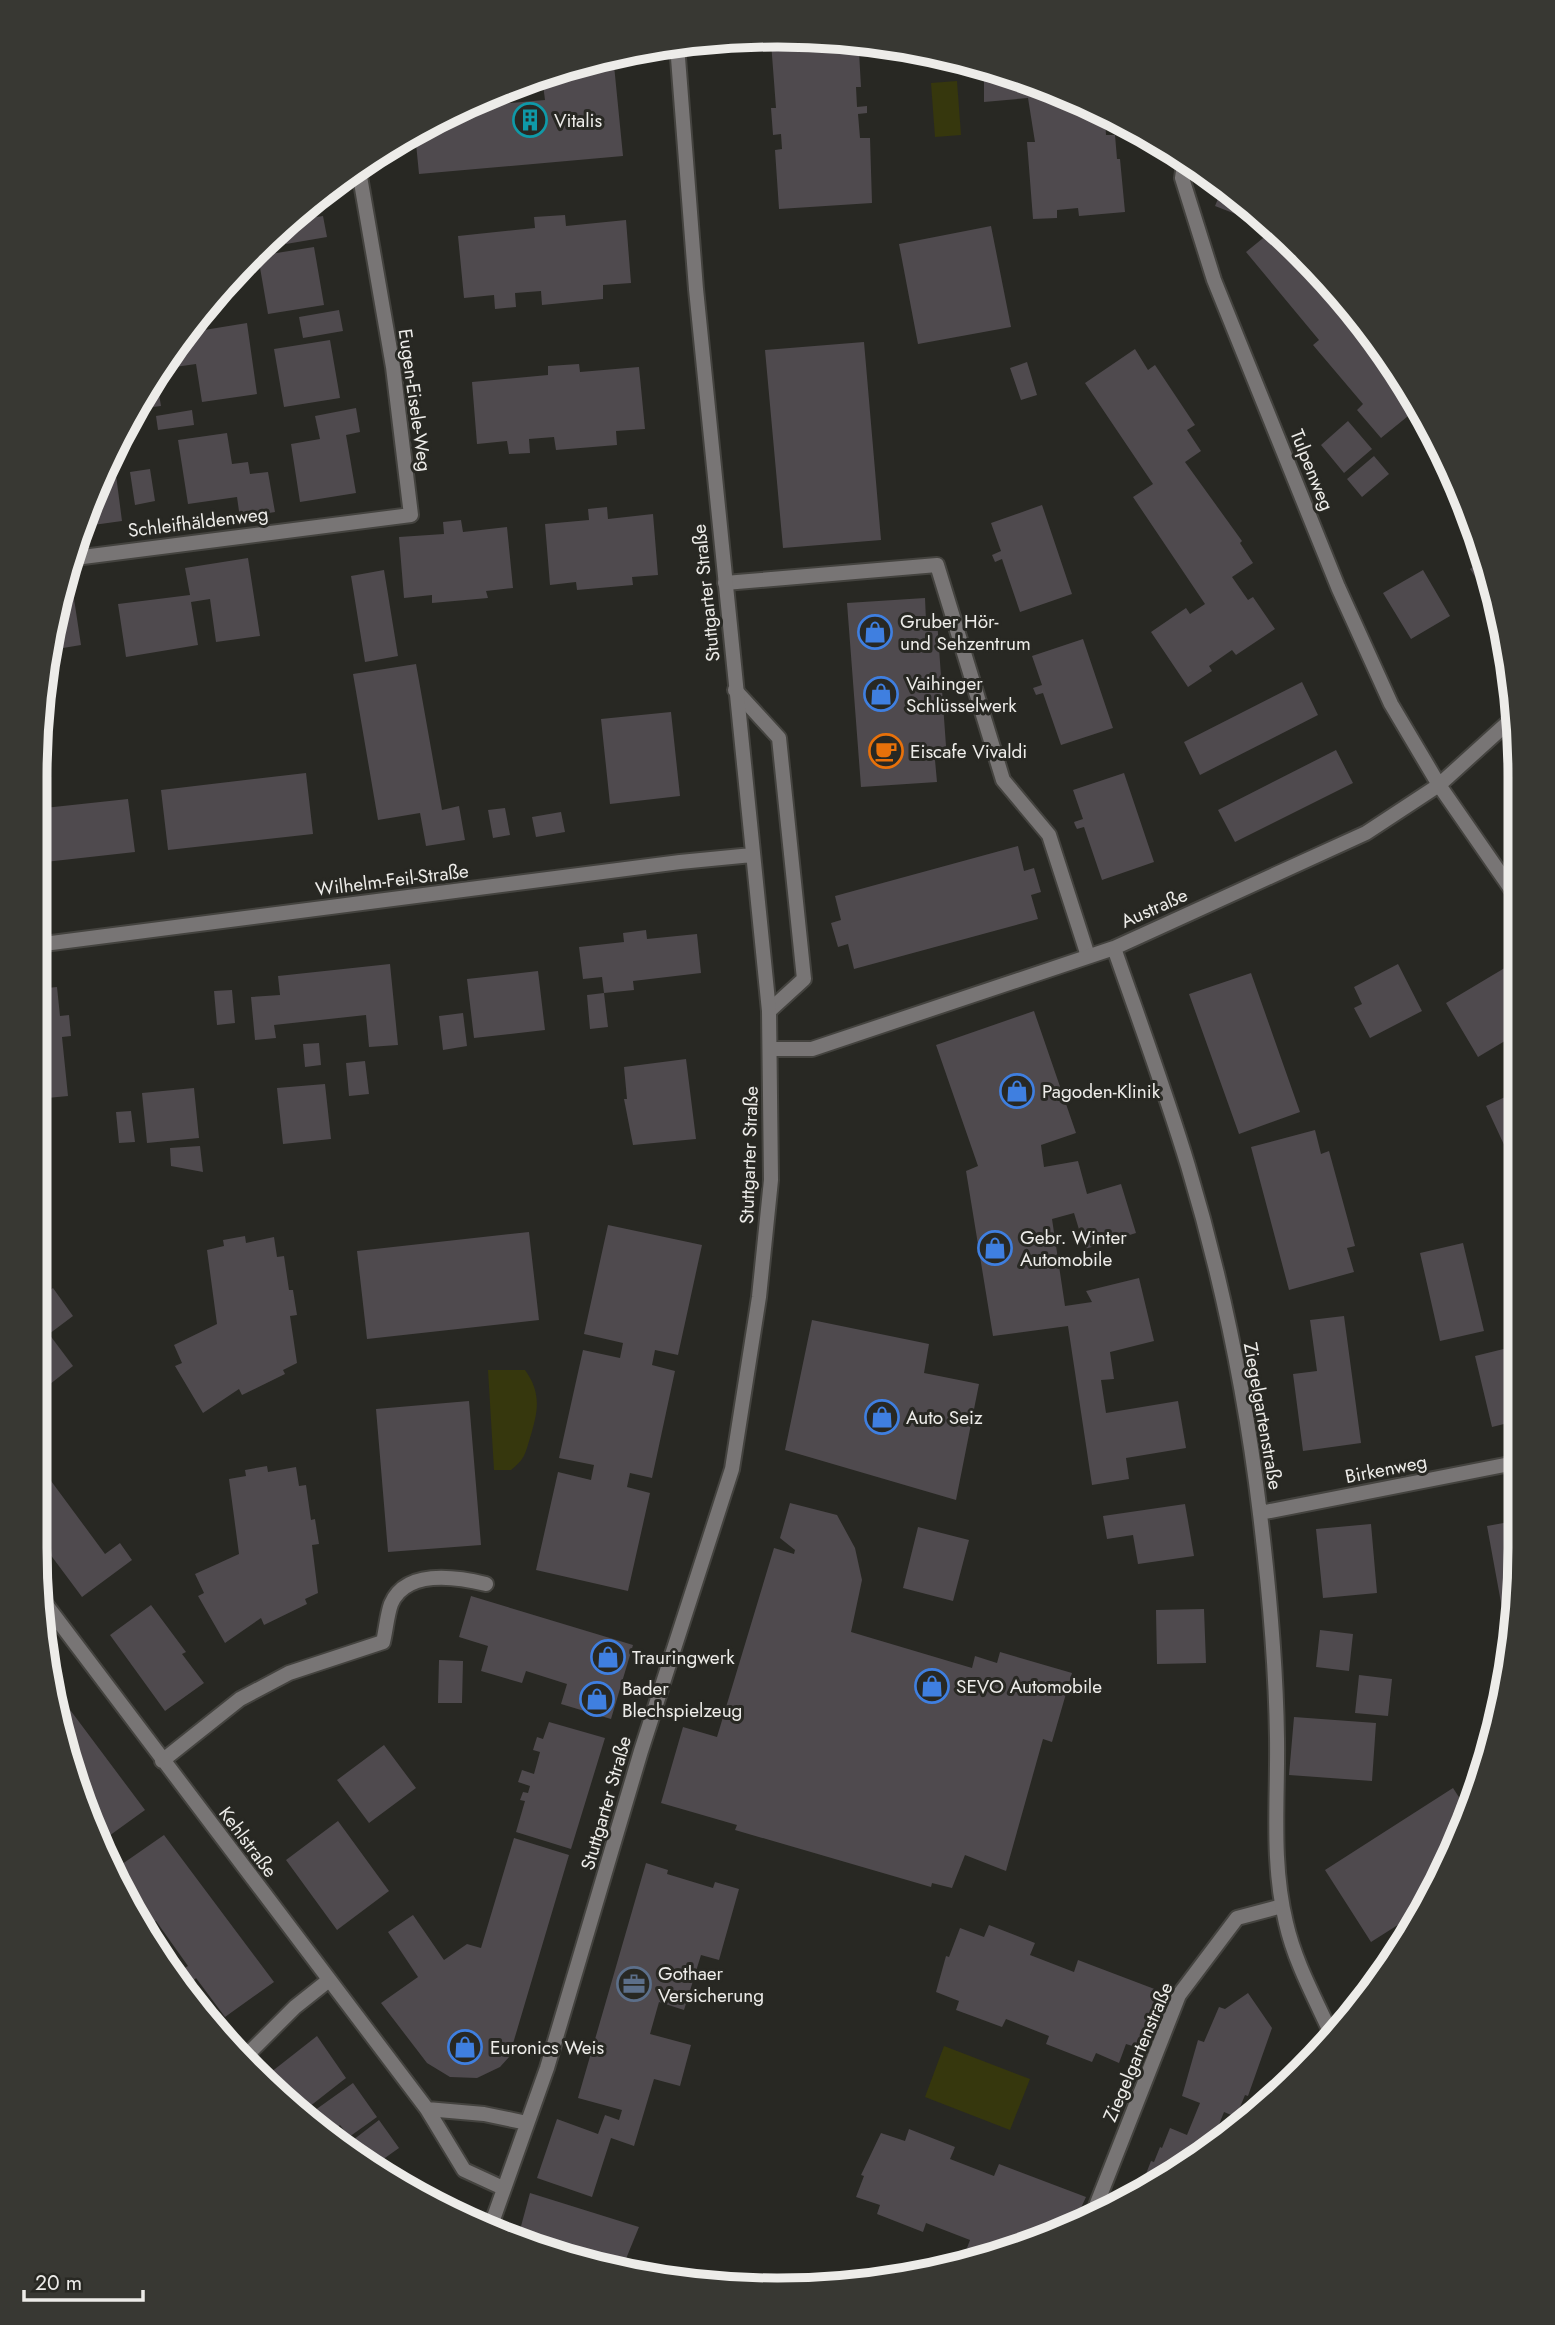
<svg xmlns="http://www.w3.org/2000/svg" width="1555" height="2325" viewBox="0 0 1555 2325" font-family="Jost,sans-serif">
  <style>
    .green { fill: #36370d }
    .building { fill: #4f4a4e }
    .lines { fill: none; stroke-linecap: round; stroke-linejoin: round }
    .lane-casing { stroke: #44433f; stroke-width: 18 }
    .street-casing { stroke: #44433f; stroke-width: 18 }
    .lane { stroke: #787575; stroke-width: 14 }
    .street { stroke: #787575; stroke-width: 14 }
    .labels { text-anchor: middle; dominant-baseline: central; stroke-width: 6; stroke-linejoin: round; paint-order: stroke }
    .poi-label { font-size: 19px; fill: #edece9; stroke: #282823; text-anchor: start }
    .street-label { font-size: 19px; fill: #edece9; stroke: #282823 }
    .rim { fill: none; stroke: #edece9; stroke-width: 9 }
  </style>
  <rect width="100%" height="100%" fill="#282823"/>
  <path class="green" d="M957,81L961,135L935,137L931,83Z
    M488,1370H525C542,1394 538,1411 530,1438C525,1454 525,1459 511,1470H494Z
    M944,2046L1030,2079L1010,2130L925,2097Z"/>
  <path class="building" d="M777,35L848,42L849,53L859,52L861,87H856L857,107L867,106V113L858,114L860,138H870L872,203L779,209L775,150L782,149L781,134L773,135L771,108H776L771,42H765L764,36Z
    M613,55L623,156L419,174L415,133L464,107L545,100L542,77Z
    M984,68L1061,91L1114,119L1105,120L1106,135H1115L1117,159H1120L1125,212L1079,216L1078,208L1057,210V218L1033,219L1027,142H1035L1028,98L984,102Z
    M1223,187L1250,209L1246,218L1215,206Z
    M565,215L566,226L626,220L631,283L603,285V299L542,305L541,291L515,293L516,307L495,309L494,295L464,298L458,236L535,228L534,217Z
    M323,216L327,237L286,244L283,227L290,221Z
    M991,226L1011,327L918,344L899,244Z
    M1274,229L1302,252L1395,365L1418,408L1381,438L1357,410L1363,404L1313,345L1319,340L1246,252Z
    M314,247L324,305L268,314L258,256Z
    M339,310L343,331L303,338L299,317Z
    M191,323L192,332L247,323L257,394L202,402L196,364L161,369Z
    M330,340L340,398L284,407L274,349Z
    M864,342L881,540L783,548L765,350Z
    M1135,349L1148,370L1155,365L1195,425L1187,430L1201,451L1185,462L1242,541L1240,543L1253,563L1232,577L1248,600L1253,597L1275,629L1236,655L1232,650L1209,666L1212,671L1188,687L1151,632L1186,608L1190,614L1205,604L1133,497L1153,484L1085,383Z
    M1027,362L1037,395L1021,400L1010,368Z
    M579,364L580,372L639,367L645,429L616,431L617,445L556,450L554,437L529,439L530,453L509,454L507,441L477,444L472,382L548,375V366Z
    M158,388L161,406L136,409L149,389Z
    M356,408L360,432L346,435L356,493L300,502L291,444L320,439L315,416Z
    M192,410L194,425L158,430L156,416Z
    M1348,421L1372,449L1344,473L1321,445Z
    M227,433L232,464L248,462L250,474L268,472L275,512L240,518L237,497L188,504L178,440Z
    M1374,456L1389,474L1362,497L1347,479Z
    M150,469L155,501L135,505L130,472Z
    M116,475L122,521L86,526L102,477Z
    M1042,505L1072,594L1020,612L1002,559L995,562L992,555L1001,551L991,523Z
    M607,507L608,519L653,514L658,575L632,577L633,585L577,590L576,582L550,585L545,524L589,520L588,509Z
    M461,520L463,532L507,527L513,588L486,591L488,598L432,603V595L404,598L399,537L444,534L443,522Z
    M248,558L260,636L216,642L210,599L191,602L198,645L126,657L118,604L190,595L185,568Z
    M1484,560L1499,612L1470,569Z
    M384,570L398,656L365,662L351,576Z
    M1423,570L1450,616L1411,639L1383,593Z
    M71,579L81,645L63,648L53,661L47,656L49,633L67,580Z
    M925,598L926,621L937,620L947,760H935L937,782L861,787L847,603Z
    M1083,639L1113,728L1061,745L1043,693L1036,695L1033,688L1042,685L1032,656Z
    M416,664L442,810L459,806L465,840L426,846L420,813L378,820L353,674Z
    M1302,682L1318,715L1200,775L1184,742Z
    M671,712L680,796L610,804L601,719Z
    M1336,750L1353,783L1235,842L1218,810Z
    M306,773L313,834L168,850L161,790Z
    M1124,773L1154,862L1102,880L1084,827L1077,829L1075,825L1074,822L1083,819L1073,790Z
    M128,799L135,852L36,863L35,809Z
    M505,808L510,835L493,838L488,810Z
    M561,812L565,832L536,837L532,817Z
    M1018,846L1024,871L1034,868L1041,892L1031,895L1038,919L854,969L848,944L838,947L831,923L841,920L835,896Z
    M646,930L647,939L697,934L701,973L633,981L634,990L604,993L602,977L583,979L579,947L624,942L623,933Z
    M1513,963L1520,975V1032L1478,1057L1446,1003Z
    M390,964L398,1045L369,1047L366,1015L274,1025L276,1038L255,1040L251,997L280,995L278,976Z
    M1398,964L1422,1011L1370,1038L1354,1008L1362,1004L1354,987Z
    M538,971L545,1030L474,1038L467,979Z
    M1251,973L1300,1112L1239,1134L1189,994Z
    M57,987L60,1016L69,1015L71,1036L62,1037L68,1096L37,1099V989Z
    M232,990L235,1023L217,1025L214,991Z
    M604,993L608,1027L590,1029L587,995Z
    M1034,1011L1076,1133L1041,1145L1044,1167L1078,1161L1087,1194L1121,1184L1136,1233L1085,1249L1074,1213L1052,1219L1065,1306L1092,1302L1086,1291L1139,1278L1154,1341L1110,1352L1114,1379L1101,1380L1106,1413L1178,1401L1186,1448L1126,1458L1129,1479L1092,1485L1068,1326L993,1336L966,1171L978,1166L936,1045Z
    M463,1013L467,1046L443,1050L439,1016Z
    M319,1043L321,1065L305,1067L303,1044Z
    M686,1059L696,1139L633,1145L624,1099H627L624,1067Z
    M365,1061L369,1094L349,1096L346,1063Z
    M325,1084L331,1139L283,1144L277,1088Z
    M194,1088L199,1138L147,1143L142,1093Z
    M1520,1090V1179L1486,1106Z
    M131,1111L135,1142L119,1143L116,1112Z
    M1315,1130L1321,1154L1329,1151L1355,1246L1347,1248L1354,1272L1289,1290L1251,1147Z
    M200,1146L203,1172L171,1166L170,1148Z
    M608,1225L702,1245L678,1355L655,1350L652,1365L675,1371L652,1478L630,1473L627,1487L650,1493L628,1591L536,1570L558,1472L591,1480L594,1465L559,1458L583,1350L620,1358L623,1343L584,1334Z
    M529,1232L539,1320L367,1339L357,1251Z
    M245,1236L246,1243L274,1237L277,1257L284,1256L289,1290H293L297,1315L290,1316L297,1363L283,1370L285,1374L242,1395L239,1389L203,1413L175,1366L182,1363L174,1345L217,1324L207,1250L224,1246L223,1240Z
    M1463,1243L1484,1331L1440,1341L1420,1253Z
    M53,1288L73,1316L49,1334L73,1366L40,1392L39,1341L47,1335L39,1324V1299Z
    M1344,1316L1361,1443L1303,1451L1293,1374L1317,1371L1310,1320Z
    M812,1320L929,1344L924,1373L979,1384L956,1500L785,1450Z
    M1520,1345V1420L1492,1427L1475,1356Z
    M469,1401L481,1545L388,1552L376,1409Z
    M40,1466L105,1554L120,1543L132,1560L82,1597L41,1542Z
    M267,1466L268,1472L296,1467L299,1486L306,1485L311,1520L315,1519L319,1544L312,1545L318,1593L305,1599L307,1604L264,1625L261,1618L225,1643L198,1596L204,1593L195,1574L239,1554L229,1479L246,1476L245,1470Z
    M790,1503L837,1515L855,1548L862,1580L851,1632L972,1668L975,1656L997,1663L1000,1652L1072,1673L1052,1742L1043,1739L1006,1871L965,1855L952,1888L932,1883L931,1887L735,1830L737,1825L661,1803L683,1727L717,1737L774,1548L794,1554L795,1550L780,1538Z
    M1185,1504L1194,1556L1138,1564L1133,1535L1107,1539L1103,1516Z
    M1520,1520L1513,1617L1504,1619L1487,1526Z
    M1371,1524L1377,1593L1323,1598L1316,1529Z
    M918,1527L969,1540L953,1601L903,1588Z
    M471,1596L633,1645L611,1719L561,1704L567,1684L526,1671L522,1683L481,1671L488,1646L459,1637Z
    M151,1605L186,1652L182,1654L204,1683L165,1711L110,1635Z
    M1204,1609L1206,1663L1157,1664L1156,1610Z
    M1320,1630L1353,1634L1349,1671L1316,1667Z
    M439,1660L463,1661L462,1703H438Z
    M1359,1675L1392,1679L1388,1716L1355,1713Z
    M50,1683L145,1810L102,1841L74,1786Z
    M1294,1717L1376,1723L1372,1781L1289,1775Z
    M549,1722L605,1738L571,1849L516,1832L525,1801L520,1800L523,1792L528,1793L530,1786L518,1782L522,1770L534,1774L540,1752L533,1750L537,1737L543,1739Z
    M384,1745L416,1788L369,1823L337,1780Z
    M1453,1788L1466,1808L1443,1876L1423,1909L1371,1942L1325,1870Z
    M338,1821L389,1891L337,1930L286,1860Z
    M164,1835L274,1982L225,2017L196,1978L192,1982L183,1969L188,1966L156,1921L145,1929L115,1869Z
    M514,1838L569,1855L509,2057L500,2067L477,2078L450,2077L427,2063L381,2003L418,1977L388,1932L413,1915L444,1960L467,1944L481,1948Z
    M646,1863L668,1870L667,1874L713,1888L715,1882L739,1889L719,1960L701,1955L684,2010L659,2002L650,2034L691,2045L680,2086L654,2079L634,2146L611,2138L592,2197L537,2178L557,2119L598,2134L605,2115L619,2120L622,2110L578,2098Z
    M989,1925L1035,1943L1030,1955L1074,1972L1078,1960L1165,1993L1139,2048L1126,2044L1119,2063L1096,2053L1092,2062L1046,2044L1049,2036L1006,2019L1002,2027L956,2010L959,2001L936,1992L946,1956L949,1957L960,1928L984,1937Z
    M1376,1984L1367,1999L1351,2017L1343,2006Z
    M1248,1993L1272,2028L1248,2096L1245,2095L1236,2117L1224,2112L1212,2142L1144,2193L1148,2181L1144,2179L1151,2161L1154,2162L1160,2147L1162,2148L1170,2128L1187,2135L1200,2103L1182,2096L1198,2040L1204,2042L1219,2007L1225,2009Z
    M317,2036L346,2078L300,2114L261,2080Z
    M353,2083L377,2117L349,2137L340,2125L326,2137L304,2118Z
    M379,2120L399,2148L375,2165L344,2147Z
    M909,2129L955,2147L950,2159L994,2176L999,2164L1086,2197L1073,2225L1017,2250L991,2257L967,2248L970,2240L926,2223L923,2232L877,2214L880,2205L856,2197L864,2176L861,2175L881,2133L905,2141Z
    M408,2181L455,2209V2211L407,2183Z
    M530,2193L639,2227L621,2271L586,2265L517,2241Z"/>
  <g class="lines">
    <g class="lane-casing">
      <path id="lane" d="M240,266H243
        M75,558L411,515L393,367L358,165
        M725,583L937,565L1003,780L1049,835L1088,956
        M735,690L779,738L804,979L769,1011
        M1092,2216L1179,1995L1237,1918L1282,1906"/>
    </g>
    <g class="street-casing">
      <path id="street" d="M1185,158L1182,178L1214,280L1338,587L1391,704L1439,785L1520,902
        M36,945L680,862L752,855
        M1114,948C1139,1020 1166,1093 1188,1166C1222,1279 1246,1397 1260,1514C1269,1588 1276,1664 1277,1738C1278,1801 1271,1861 1286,1923C1295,1963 1316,2000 1333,2038
        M771,1049H812L1114,948L1366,833L1439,785L1514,717
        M1260,1513L1520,1462
        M41,1598L427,2109L464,2170L503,2188
        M162,1761L240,1699L289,1673L383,1642C386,1630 387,1615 391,1604C406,1569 457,1577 486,1584
        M242,2060L295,2007L329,1980
        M427,2109L484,2114L527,2123
        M489,2231L547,2068L641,1751L732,1469L759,1297L771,1180L769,1011L696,289L677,45"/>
    </g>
    <use href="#lane" class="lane"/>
    <use href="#street" class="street"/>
  </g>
  <defs>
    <g id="building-ring" transform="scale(1.75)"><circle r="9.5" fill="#282823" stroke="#0f9aa8" stroke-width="1.5"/><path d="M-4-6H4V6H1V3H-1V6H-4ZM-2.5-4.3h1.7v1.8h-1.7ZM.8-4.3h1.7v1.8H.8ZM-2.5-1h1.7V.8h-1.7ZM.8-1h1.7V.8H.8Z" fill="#0f9aa8"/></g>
    <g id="shop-ring" transform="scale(1.75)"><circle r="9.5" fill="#282823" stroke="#3f7fe0" stroke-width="1.5"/><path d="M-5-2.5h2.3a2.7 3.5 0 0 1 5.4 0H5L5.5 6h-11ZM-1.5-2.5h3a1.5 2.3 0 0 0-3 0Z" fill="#3f7fe0"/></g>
    <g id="cafe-ring" transform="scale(1.75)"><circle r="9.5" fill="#282823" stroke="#e8710a" stroke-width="1.5"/><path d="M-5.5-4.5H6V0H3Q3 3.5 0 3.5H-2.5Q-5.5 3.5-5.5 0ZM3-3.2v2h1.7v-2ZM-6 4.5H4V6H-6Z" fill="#e8710a"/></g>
    <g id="office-ring" transform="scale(1.75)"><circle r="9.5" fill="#282823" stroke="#5c6f8a" stroke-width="1.5"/><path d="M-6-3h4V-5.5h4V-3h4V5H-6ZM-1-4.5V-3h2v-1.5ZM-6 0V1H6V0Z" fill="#5c6f8a"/></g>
  </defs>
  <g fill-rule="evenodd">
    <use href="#building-ring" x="530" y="120"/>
    <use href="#shop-ring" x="875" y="632"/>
    <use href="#shop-ring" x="881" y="694"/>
    <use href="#cafe-ring" x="886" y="751"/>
    <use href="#shop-ring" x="1017" y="1091"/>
    <use href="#shop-ring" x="995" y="1248"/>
    <use href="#shop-ring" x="882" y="1417"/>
    <use href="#shop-ring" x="608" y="1657"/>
    <use href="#shop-ring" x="932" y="1686"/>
    <use href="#shop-ring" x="597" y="1699"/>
    <use href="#office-ring" x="634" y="1984"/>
    <use href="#shop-ring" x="465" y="2047"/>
  </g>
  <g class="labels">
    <g class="poi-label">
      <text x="554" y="120">Vitalis</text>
      <text x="900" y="621">Gruber Hör-<tspan x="900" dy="22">und Sehzentrum</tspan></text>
      <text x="906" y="683">Vaihinger<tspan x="906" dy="22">Schlüsselwerk</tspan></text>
      <text x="910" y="751">Eiscafe Vivaldi</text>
      <text x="1042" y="1091">Pagoden-Klinik</text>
      <text x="1020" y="1237">Gebr. Winter<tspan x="1020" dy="22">Automobile</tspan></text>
      <text x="906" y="1417">Auto Seiz</text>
      <text x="632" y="1657">Trauringwerk</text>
      <text x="956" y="1686">SEVO Automobile</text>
      <text x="622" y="1688">Bader<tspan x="622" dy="22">Blechspielzeug</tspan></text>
      <text x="658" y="1973">Gothaer<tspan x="658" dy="22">Versicherung</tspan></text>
      <text x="490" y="2047">Euronics Weis</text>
    </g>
    <g class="street-label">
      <text transform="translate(415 400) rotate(82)">Eugen-Eisele-Weg</text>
      <text transform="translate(1312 470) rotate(68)">Tulpenweg</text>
      <text transform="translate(198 522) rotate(-7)">Schleifhäldenweg</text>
      <text transform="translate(706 593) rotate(-96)">Stuttgarter Straße</text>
      <text transform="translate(392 880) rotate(-7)">Wilhelm-Feil-Straße</text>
      <text transform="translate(1154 908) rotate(-24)">Austraße</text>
      <text transform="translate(749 1155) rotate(-88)">Stuttgarter Straße</text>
      <text transform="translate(1263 1416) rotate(80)">Ziegelgartenstraße</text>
      <text transform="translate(1386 1469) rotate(-11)">Birkenweg</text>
      <text transform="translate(606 1803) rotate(-74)">Stuttgarter Straße</text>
      <text transform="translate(248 1842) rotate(53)">Kehlstraße</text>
      <text transform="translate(1138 2052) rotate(-67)">Ziegelgartenstraße</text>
    </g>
  </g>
  <path d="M0 0H1555V2325H0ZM777 47H778A730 730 0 0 1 1508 777V1548A730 730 0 0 1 778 2278H777A730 730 0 0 1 47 1548V777A730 730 0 0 1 777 47Z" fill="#383833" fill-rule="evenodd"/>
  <path class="rim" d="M777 47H778A730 730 0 0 1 1508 777V1548A730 730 0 0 1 778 2278H777A730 730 0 0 1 47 1548V777A730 730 0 0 1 777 47Z"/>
  <path d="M24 2290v10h119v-10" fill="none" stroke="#edece9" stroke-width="3.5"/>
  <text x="35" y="2290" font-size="21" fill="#edece9" stroke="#282823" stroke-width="5" paint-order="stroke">20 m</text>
</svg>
